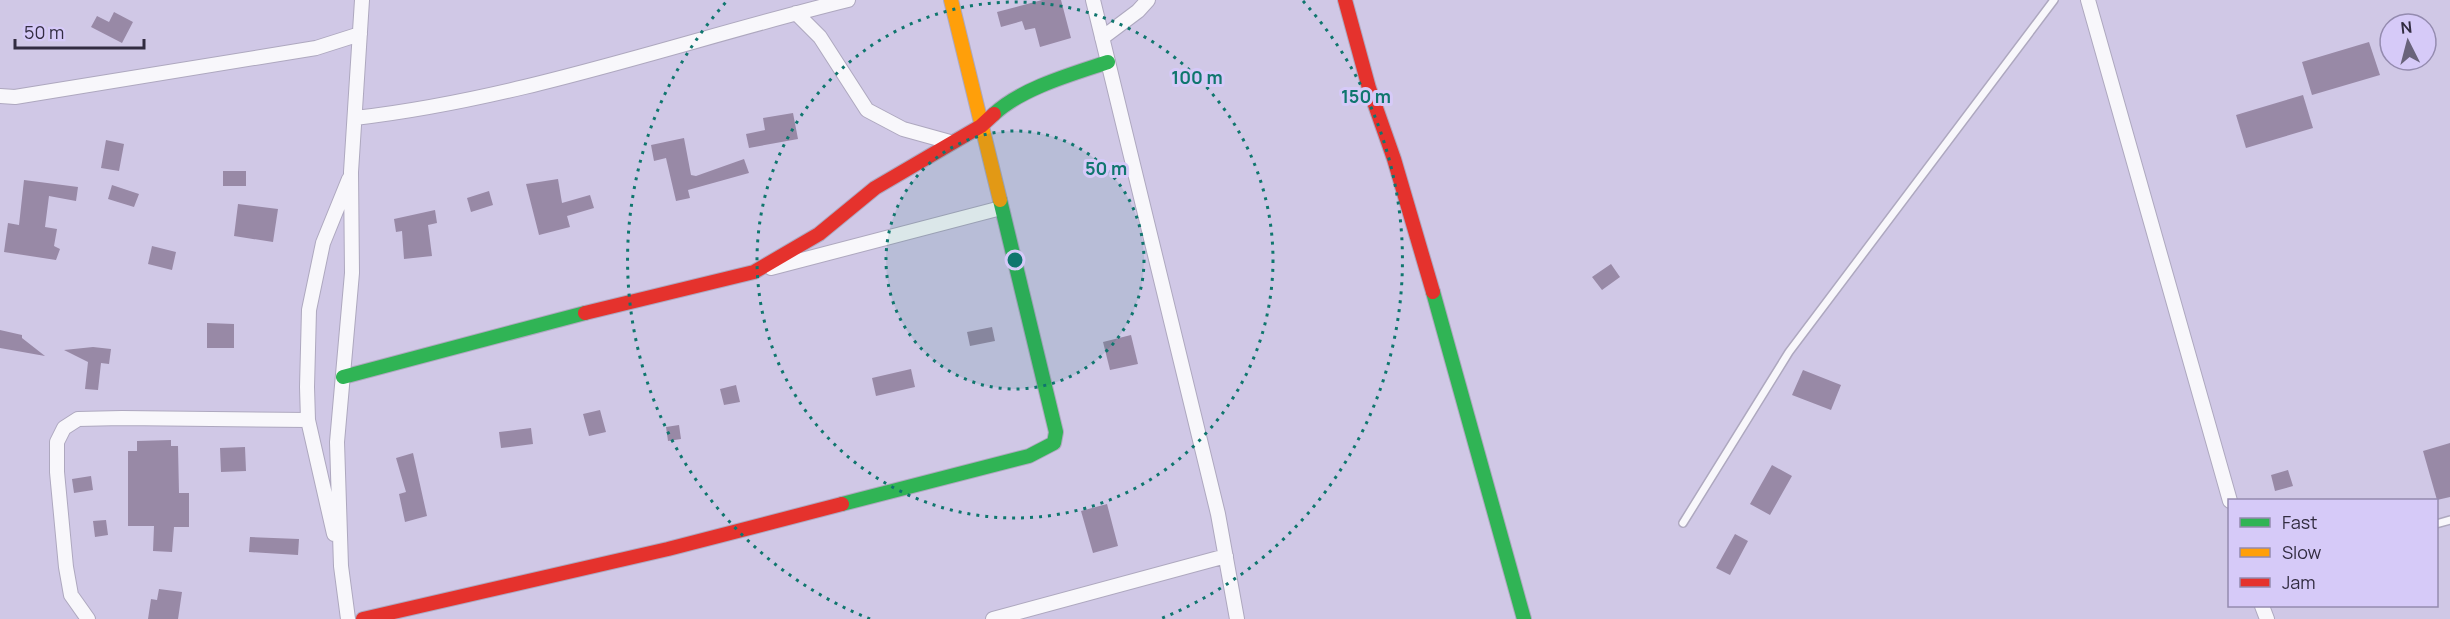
<svg xmlns="http://www.w3.org/2000/svg" width="2450" height="619" viewBox="0 0 2450 619" font-family="Manrope,sans-serif">
  <style>
    .building { fill: #9889a6 }
    .lines { fill: none; stroke-linecap: round; stroke-linejoin: round }
    .lane-casing { stroke: #aea8bf; stroke-width: 10 }
    .street-casing { stroke: #aea8bf; stroke-width: 16 }
    .fast-casing { stroke: #aea8bf; stroke-width: 16 }
    .slow-casing { stroke: #aea8bf; stroke-width: 16 }
    .jam-casing { stroke: #aea8bf; stroke-width: 16 }
    .lane { stroke: #f8f7fb; stroke-width: 7 }
    .street { stroke: #f8f7fb; stroke-width: 14 }
    .fast { stroke: #30b455; stroke-width: 14 }
    .slow { stroke: #ff9f0a; stroke-width: 14 }
    .jam { stroke: #e5322d; stroke-width: 14 }
    .ring { fill: none; stroke: #0f766e; stroke-width: 3; stroke-dasharray: 3 6 }
    .centre { fill: #0f766e; stroke: #d6caf8; stroke-width: 3 }
    .ring-label { font-size: 18px; text-anchor: middle; font-weight: bold; fill: #0f766e; stroke: #d6caf8; stroke-width: 6; stroke-linejoin: round; paint-order: stroke }
  </style>
  <rect width="100%" height="100%" fill="#d0c8e6"/>
  <path class="building" d="M1042,0H1061L1071,38L1040,47L1035,28L1025,30L1022,21L1001,27L997,12Z
    M114,12L133,22L122,43L91,27L97,16L109,22Z
    M2369,42L2380,75L2312,95L2302,62Z
    M2303,95L2313,128L2246,148L2236,115Z
    M793,113L798,139L749,148L746,134L765,130L763,118Z
    M684,138L691,175L696,176L744,159L749,173L688,190L690,198L676,201L666,158L654,161L651,145Z
    M106,140L124,144L119,171L101,168Z
    M223,171H246V186H223Z
    M558,179L562,203L590,195L594,208L567,216L570,227L539,235L526,184Z
    M24,180L78,187L76,201L49,196L45,227L57,229L54,246L60,249L56,260L4,252L8,223L19,225Z
    M112,185L139,194L134,207L108,199Z
    M489,191L493,205L471,212L467,198Z
    M238,204L278,209L273,242L234,236Z
    M435,210L437,223L428,225L432,256L404,259L402,231L396,232L394,219Z
    M152,246L176,252L172,270L148,264Z
    M1611,264L1620,277L1602,290L1592,277Z
    M207,323L234,324V348H207Z
    M992,327L995,341L970,346L967,332Z
    M0,330L22,335V338L45,356L0,348Z
    M1131,335L1138,364L1110,370L1103,342Z
    M93,347L111,349L109,364L101,363L98,390L85,389L88,362L64,350Z
    M911,369L915,387L876,396L872,378Z
    M1803,370L1841,385L1831,410L1792,395Z
    M736,385L740,402L724,405L720,389Z
    M600,410L606,432L589,436L583,414Z
    M679,425L681,439L668,441L666,427Z
    M531,428L533,444L501,448L499,432Z
    M171,440V446H178L179,493H189V527H174L172,552L153,551L154,526H128V451H137V441Z
    M2450,443V497L2437,500L2423,451Z
    M245,447L246,471L221,472L220,448Z
    M413,453L427,516L405,522L399,494L406,492L396,458Z
    M1772,465L1792,476L1770,515L1750,504Z
    M2288,470L2293,486L2275,491L2271,475Z
    M91,476L93,490L74,493L72,479Z
    M1107,504L1118,546L1093,553L1081,511Z
    M106,520L108,535L95,537L93,521Z
    M1735,534L1748,541L1730,575L1716,568Z
    M250,537L299,539L298,555L249,552Z
    M159,589L182,592L178,619H148L151,599L157,600Z"/>
  <g class="lines">
    <g class="lane-casing">
      <path id="lane" d="M1683,523L1789,352L2054,0
        M2436,524L2450,520"/>
    </g>
    <g class="street-casing">
      <path id="street" d="M1093,0L1218,514L1237,619
        M2088,0L2230,501
        M796,13L820,37L867,110L903,129L950,142
        M1102,38L1138,11L1148,0
        M0,96L15,97L316,48L360,34
        M355,118C522,99 685,40 848,0
        M771,268L1001,208
        M334,534L308,420L307,387L309,310L323,243L349,179
        M2262,606L2267,619
        M88,619L71,595L66,567L57,472V442L64,428L78,419L122,418L308,420
        M348,619L341,566L337,442L352,273L351,172L362,0
        M993,619L1226,556"/>
    </g>
    <g class="fast-casing">
      <path id="fast" d="M994,114C1022,88 1072,74 1108,62
        M1433,292L1524,619
        M343,377L585,313
        M842,504L1029,456L1054,443L1056,432L1000,200"/>
    </g>
    <g class="slow-casing">
      <path id="slow" d="M951,0L1000,200"/>
    </g>
    <g class="jam-casing">
      <path id="jam" d="M1345,0L1369,88L1394,159L1433,292
        M585,313L754,272L819,234L875,188L981,126L994,114
        M363,619L668,549L842,504"/>
    </g>
    <use href="#lane" class="lane"/>
    <use href="#street" class="street"/>
    <use href="#fast" class="fast"/>
    <use href="#slow" class="slow"/>
    <use href="#jam" class="jam"/>
  </g>
  <circle cx="1015" cy="260" r="129" fill="#0f766e" fill-opacity=".12"/>
  <g class="ring">
    <circle cx="1015" cy="260" r="129"/>
    <circle cx="1015" cy="260" r="258"/>
    <path d="M870 619A387 387 0 0 1 727 1M1303 1A387 387 0 0 1 1160 619"/>
  </g>
  <circle cx="1015" cy="260" r="9" class="centre"/>
  <g class="ring-label">
    <text x="1197" y="84">100 m</text>
    <text x="1366" y="103">150 m</text>
    <text x="1106" y="175">50 m</text>
  </g>
  <rect x="2228" y="499" width="210" height="108" fill="#d6caf8" stroke="#948baf" stroke-width="1.5"/>
  <rect x="2240" y="518" width="30" height="9" fill="#30b455" stroke="#948baf" stroke-width="1.5"/>
  <text x="2282" y="529" font-size="18" fill="#322c41">Fast</text>
  <rect x="2240" y="548" width="30" height="9" fill="#ff9f0a" stroke="#948baf" stroke-width="1.5"/>
  <text x="2282" y="559" font-size="18" fill="#322c41">Slow</text>
  <rect x="2240" y="578" width="30" height="9" fill="#e5322d" stroke="#948baf" stroke-width="1.5"/>
  <text x="2282" y="589" font-size="18" fill="#322c41">Jam</text>
  <g transform="translate(2408 42) rotate(354)"><circle r="28" fill="#d6caf8" stroke="#948baf" stroke-width="1.5"/>
  <path d="M0-4.5L10 22L0 15L-10 22Z" fill="#69637b"/>
  <text y="-9" font-size="16" font-weight="bold" text-anchor="middle" fill="#322c41">N</text>
  </g>
  <path d="M15 39v9h129v-9" fill="none" stroke="#322c41" stroke-width="3"/>
  <text x="24" y="39" font-size="18" fill="#322c41" stroke="#d6caf8" stroke-width="4.5" paint-order="stroke">50 m</text>
</svg>
